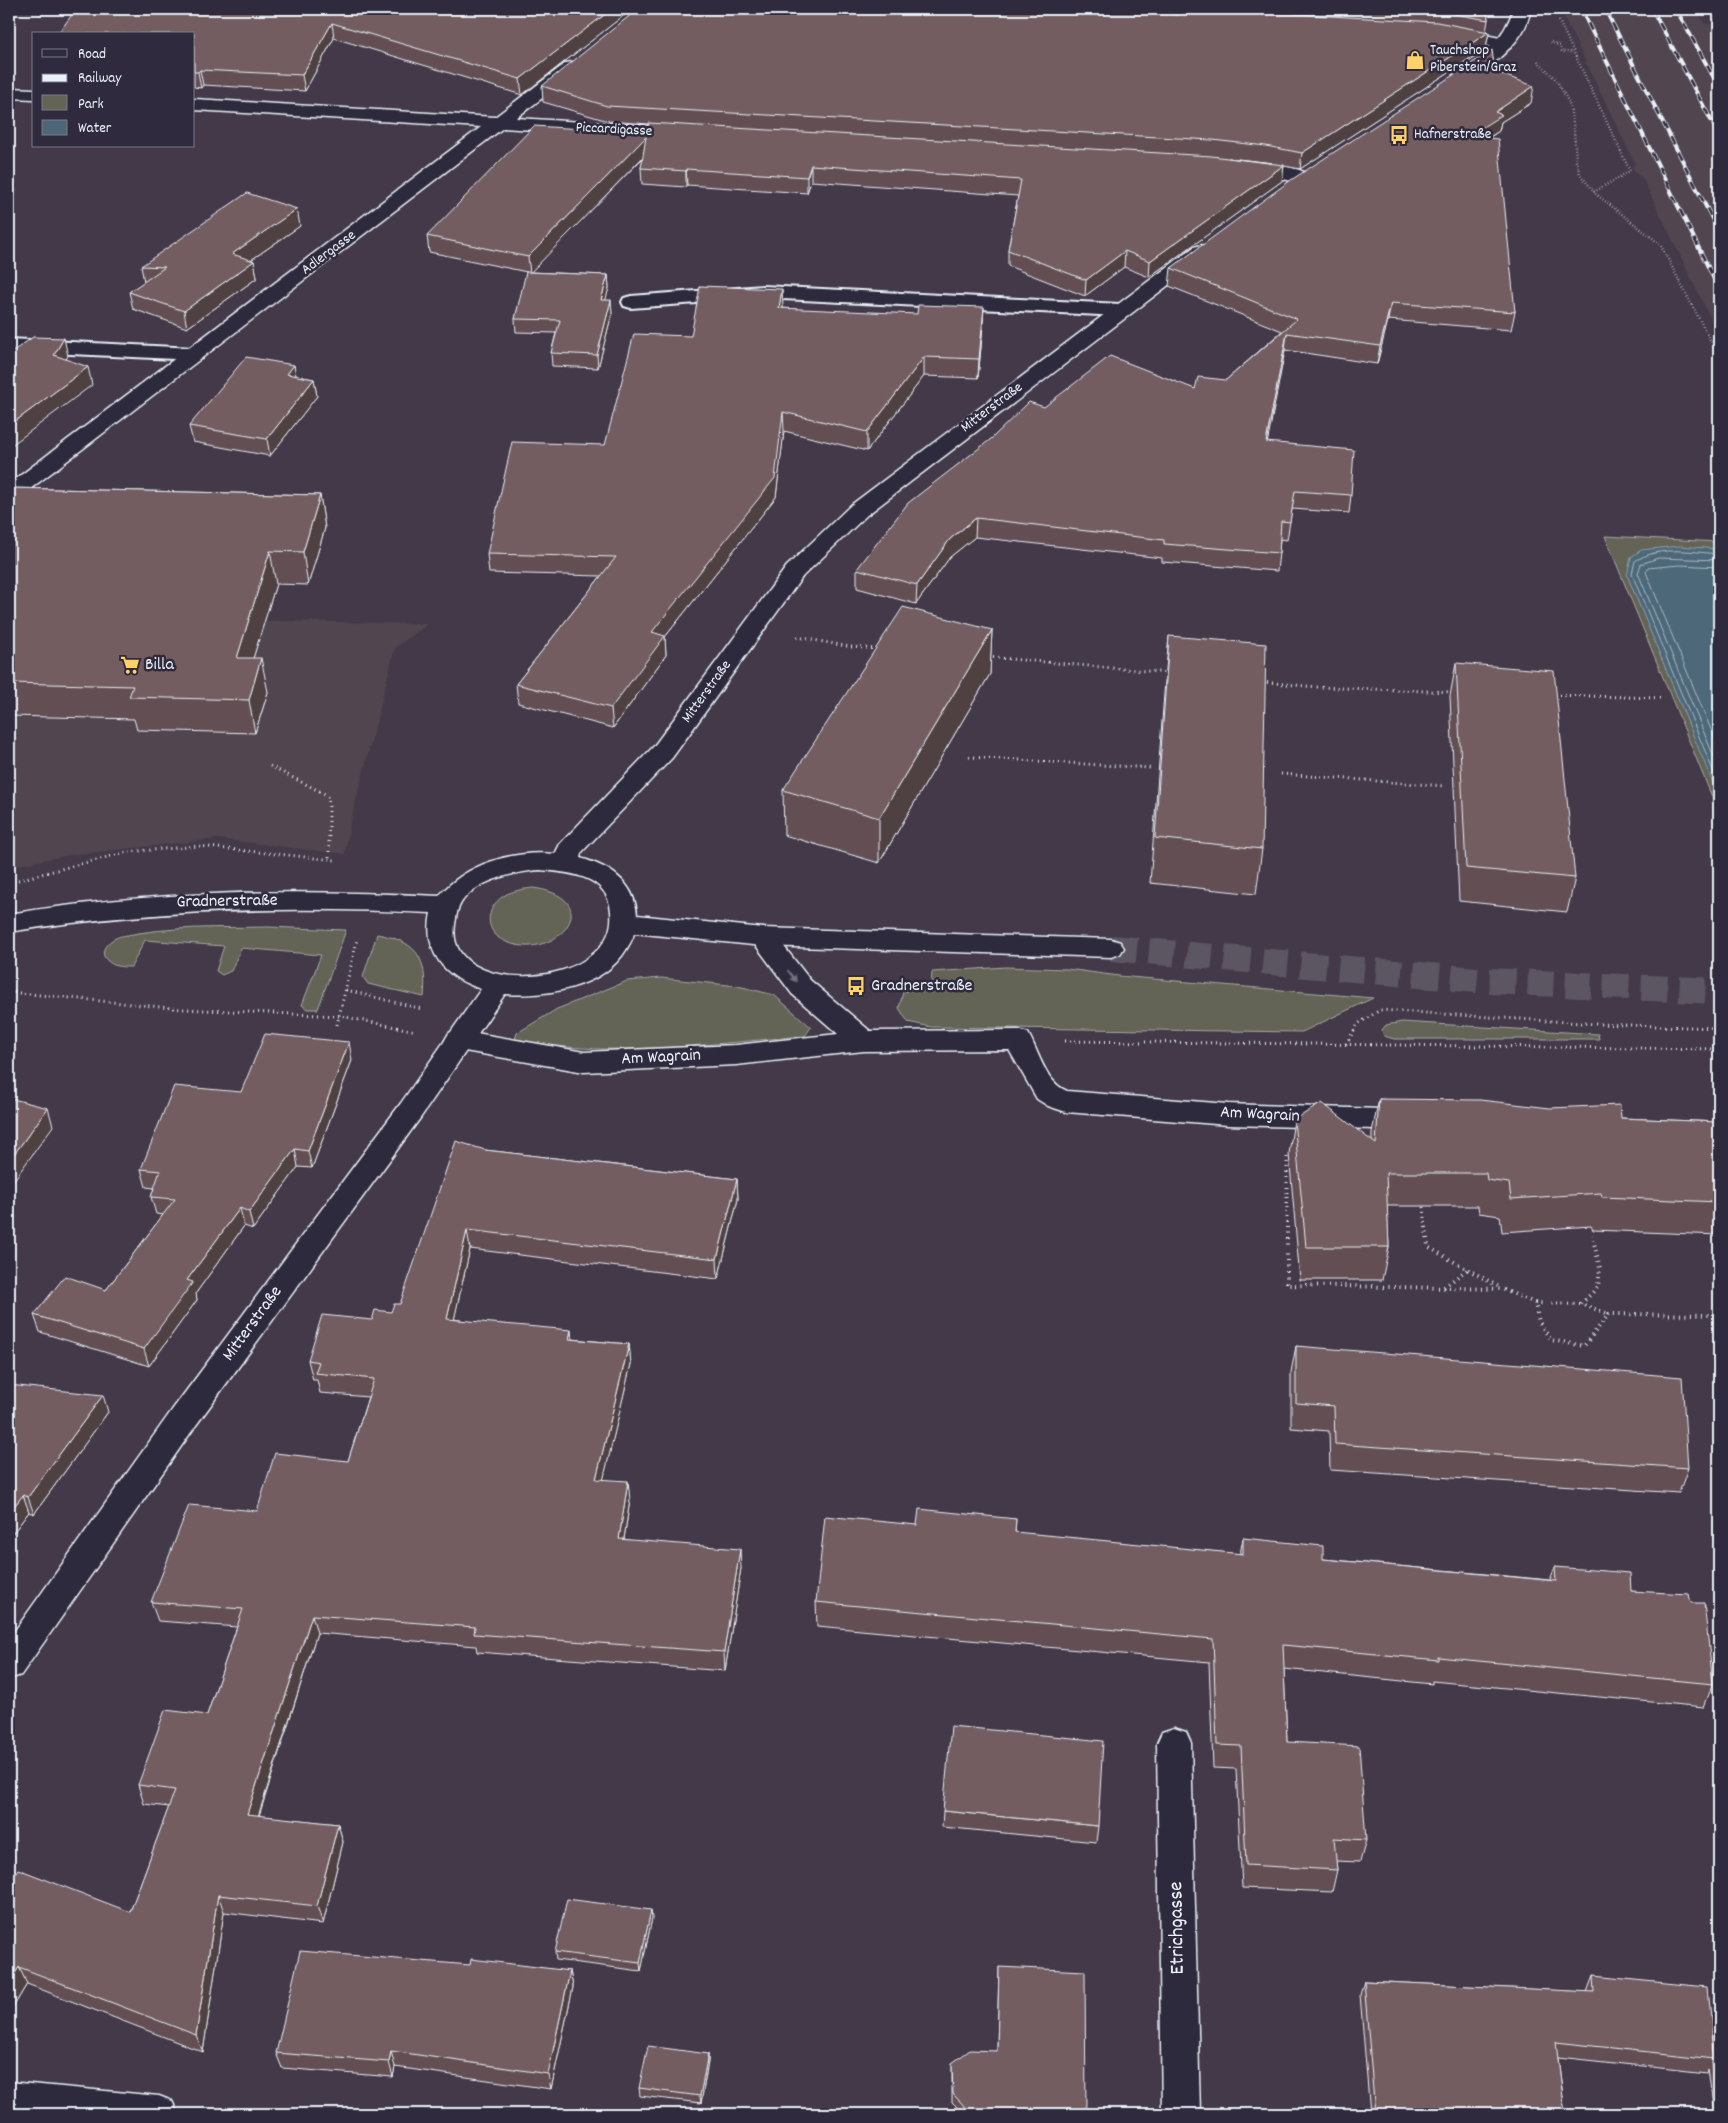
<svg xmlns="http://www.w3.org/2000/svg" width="1728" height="2123" viewBox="0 0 1728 2123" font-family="Dekko,sans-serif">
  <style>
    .built { fill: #51444f }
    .green { fill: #636456; stroke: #a6aaa7 }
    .water { fill: #4e6778; stroke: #8c9eab }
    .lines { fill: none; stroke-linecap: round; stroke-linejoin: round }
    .shore { stroke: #aabac5; stroke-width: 1 }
    .secondary-tunnel { stroke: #5c5562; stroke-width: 26; stroke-dasharray: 26 12; stroke-linecap: butt }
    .lane-casing { stroke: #e8f1f8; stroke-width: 4 }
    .street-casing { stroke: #e8f1f8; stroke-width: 3 }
    .secondary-casing { stroke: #e8f1f8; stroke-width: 3 }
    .path-far2 { stroke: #e8f1f8; stroke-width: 2.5; stroke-dasharray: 0.5 2.5; stroke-linecap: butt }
    .path-far1 { stroke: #e8f1f8; stroke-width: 3; stroke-dasharray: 1 4; stroke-linecap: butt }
    .path { stroke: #e8f1f8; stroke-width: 4; stroke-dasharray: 1 4.5; stroke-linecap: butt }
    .lane { fill: #2f2a3d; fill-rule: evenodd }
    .street { fill: #2f2a3d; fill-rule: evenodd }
    .secondary { fill: #2f2a3d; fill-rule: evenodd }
    .rail-casing { stroke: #e8f1f8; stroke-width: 4 }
    .rail { stroke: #2f2a3d; stroke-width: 2.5; stroke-dasharray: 8; stroke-linecap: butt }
    .wall { fill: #635053; stroke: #e8f1f8; fill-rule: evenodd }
    .shaded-wall { fill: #504143; stroke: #e8f1f8 }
    .building { fill: #735d60; stroke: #e8f1f8 }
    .oneway { fill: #70707e }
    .labels { text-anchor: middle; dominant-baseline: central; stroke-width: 5; stroke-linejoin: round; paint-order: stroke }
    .far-poi-label { font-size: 15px; fill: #e8f1f8; stroke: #2f2a3d; text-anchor: start }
    .far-street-label { font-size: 15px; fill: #e8f1f8; stroke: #2f2a3d }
    .poi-label { font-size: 18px; fill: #e8f1f8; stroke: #2f2a3d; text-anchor: start }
    .street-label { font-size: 18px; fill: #e8f1f8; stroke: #2f2a3d }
    .near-street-label { font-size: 21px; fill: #e8f1f8; stroke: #2f2a3d }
  </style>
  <rect width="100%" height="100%" fill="#433948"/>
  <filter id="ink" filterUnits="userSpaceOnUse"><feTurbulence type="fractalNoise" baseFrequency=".02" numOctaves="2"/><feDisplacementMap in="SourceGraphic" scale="10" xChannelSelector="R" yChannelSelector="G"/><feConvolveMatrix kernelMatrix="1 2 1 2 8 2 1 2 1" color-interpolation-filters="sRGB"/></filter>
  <g filter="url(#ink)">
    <path class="built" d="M1560,9H1696L1705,24H1719V336L1642,177L1636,174L1632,166L1635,164Z
      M9,616L336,622L428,624L395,648L350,825L345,854L217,839L69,855L9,867Z"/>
    <path class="green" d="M1605,536L1719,542V814Z
      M533,888C610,898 555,965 504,941C482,930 486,905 507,894C516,890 524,889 533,888Z
      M268,927L346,930L318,1009H307L302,1005L321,955L241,948L231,971L222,975L216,971L224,946L145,940L131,967C124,967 115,967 109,962C95,952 110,938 122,936C170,926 220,928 268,927Z
      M377,934C416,941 428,957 424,997L368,984L363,977Z
      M1005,967L1067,969L1119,976L1373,998L1302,1032L931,1027L908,1022L899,1008L903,992L931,985L932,972Z
      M661,978L738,986L774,995L811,1027L805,1036C710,1043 609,1060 515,1039L517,1033L557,1009L627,981Z
      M1402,1022L1598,1034L1599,1039H1394L1384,1036L1382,1030L1386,1025Z"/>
    <path class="water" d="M1679,546L1719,549V798L1627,575L1631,557L1641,550Z"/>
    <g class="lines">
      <path class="shore" d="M1719,554C1690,552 1661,545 1635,561L1632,574L1719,785
        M1719,560L1658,558L1641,564L1638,573L1719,769
        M1719,567L1679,565L1648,568L1646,572L1719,749"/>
      <path class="secondary-tunnel" d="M1111,948L1488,981L1719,991"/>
      <g class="lane-casing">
        <path id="lane" d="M763,286L1120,304L1127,306L1129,310L1127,314L1120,316L763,298L631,308L624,306L622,302L624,298L631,296Z
          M9,339L195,348L202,350L204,354L202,358L195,360L9,351Z"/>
      </g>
      <g class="street-casing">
        <path id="street" d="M1451,28L1510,40L1513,44L1510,48L1504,49L1445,37L1442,33L1445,29Z
          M572,62L578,63L581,67L578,71L516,118L684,128L691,130L693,134L691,138L684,140L503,128L17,499L9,501V484L481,127L194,110V99L495,117L566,63Z
          M9,88L34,89V99L9,98Z
          M1246,162C1261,164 1303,165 1312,178L1309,182L1302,184L1280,178L1239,172L1236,168L1239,164Z
          M763,928L772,931L810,980L870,1031L1018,1030L1028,1033C1039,1052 1045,1082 1067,1091L1228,1104L1412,1110L1422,1113L1426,1120L1422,1127L1412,1130L1228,1125L1066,1112L1048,1106L1037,1099L1009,1050L864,1051L736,1065L584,1072L459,1050L449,1047L445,1040L449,1033L459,1030L584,1052L736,1045L838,1034L792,994L754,943L750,937L754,931Z
          M1174,1728L1186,1732L1191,1743L1200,2114H1162L1157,1743L1162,1732Z
          M9,2082L159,2096L172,2101L178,2114H9Z"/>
      </g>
      <g class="secondary-casing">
        <path id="secondary" d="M1513,9H1531C1529,17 1527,24 1523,31C1513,48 1476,84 1456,79L1453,75L1456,71C1481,55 1505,40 1513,9Z
          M1201,245L1208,247L1211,251L1208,255L867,515L803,576L672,758L581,853L580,858C609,866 635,882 637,915L763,928L1111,939L1120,942L1124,948L1120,954L1111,957L763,946L634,933C633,939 629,945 626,950C603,988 546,997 505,994L421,1117L194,1428L21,1675L9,1679V1639L172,1410L401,1103L481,989C444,977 423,952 431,913C289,906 149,909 9,932V914C152,890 295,889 439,896C466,863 514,850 555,854L560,844L654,746L787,566L851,505L1194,247ZM540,870C565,872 603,874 610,905C627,983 473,999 456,943C453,933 455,923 457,913C464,882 514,872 540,870Z"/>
      </g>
      <path class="path-far2" d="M1719,16L1713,21L1719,32
        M1559,21L1630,171L1594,192
        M1551,42L1560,46L1562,52H1573
        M1538,61L1557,81L1569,103L1574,129L1576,161L1580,174L1596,194L1660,244L1719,357"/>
      <path class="path-far1" d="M797,637L851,647L880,649
        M988,657L1169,673
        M1262,682L1317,687L1453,692
        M1554,695L1660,698
        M969,757L1150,768
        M270,766L325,794L329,799V859
        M1281,774L1445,786
        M18,880L127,852L199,846L335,860
        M346,990L422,1009
        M9,992L182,1009L340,1016L416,1031
        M337,1025L357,940
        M1065,1041L1719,1049
        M1346,1044L1358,1024L1380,1010L1597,1024L1719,1028
        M1287,1157V1229
        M1424,1207L1426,1229"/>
      <path class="path" d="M1287,1227V1285L1502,1289L1535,1303L1539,1322L1551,1340L1584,1346L1609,1314L1719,1315
        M1426,1227L1428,1247L1501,1288
        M1444,1287L1469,1268
        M1535,1303L1581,1304L1609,1314
        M1581,1304L1598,1287L1600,1268L1592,1235"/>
      <use href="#lane" class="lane"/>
      <use href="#street" class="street"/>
      <use href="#secondary" class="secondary"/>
      <g class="rail-casing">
        <path id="rail" d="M1581,9L1719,289
          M1605,9L1719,232
          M1652,9L1719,135
          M1676,9L1719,87"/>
      </g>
      <use href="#rail" class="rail"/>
    </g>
    <path class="wall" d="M76,9H632L522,95L334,38L305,91L203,85L201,88L194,87V34Z
      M1180,9H1487L1488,20L1486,32H1489L1486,48L1300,169L1284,166L1282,181L1149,277L1124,267L1085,296L1008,266V250L1018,196L811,181L807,193L687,185L686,187L642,184L641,168L643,158L530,272L608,275L609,288L605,300L612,313L598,368L552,366L551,353L556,333L516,332L515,319L527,272L429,252L427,236L647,133L649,124L608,121L543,102L542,86L1178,15ZM1228,158L1265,162L1272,163Z
      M1531,103L1501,122L1499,131L1489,138L1515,312L1511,330L1388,320L1377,364L1285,350L1267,442L1351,495L1349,513L1292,509L1287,540L1280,539L1279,553L1277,571L1162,562V558L975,537L950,557L916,604L857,588V569L1044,407L1195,389L1226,380L1282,331L1169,286L1171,268Z
      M300,226L251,260L254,261L257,278L187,328L133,309L129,292L144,282L141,266Z
      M782,308L983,326L978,378L924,376L867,451L784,431L776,497L665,637L666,655L613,728L518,703L516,684L601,576L489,573L487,554L605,445L691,336Z
      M294,365L296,376L314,379L317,396L270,456L193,442L189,426Z
      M9,488L320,495L325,528L308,585L276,584L253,658L268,692L255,733L137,730L134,719L9,716Z
      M992,630L990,674L879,863L784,835L783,790Z
      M1169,636L1262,849L1256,894L1150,883L1165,680Z
      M1456,663L1575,878L1567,912L1459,901L1450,696Z
      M352,1060L312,1168L298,1167L253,1229L244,1226L196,1293L197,1300L149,1366L40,1332L34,1315L106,1290L163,1215L156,1214L151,1197L154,1188L146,1187L141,1169L241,1092Z
      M1379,1099L1621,1118L1719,1122V1235L1593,1230L1591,1226L1502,1232L1500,1216L1479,1213L1478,1206H1387L1389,1247L1382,1280H1300L1289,1154L1294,1120L1372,1141V1132Z
      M485,1150L737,1179L738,1199L718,1279L470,1249L454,1319L572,1339L629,1344L631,1364L603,1480L630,1500L624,1539L741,1568L725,1671L477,1652L476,1646L317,1633L259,1816L338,1824L343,1842L323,1924L224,1912L203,2052L27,1984L9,2014V1884L130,1912L169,1807L144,1804L138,1785L207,1715L237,1627L158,1621L151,1602L257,1511L348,1461L368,1397L320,1393L317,1380H313L308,1360L372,1320L391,1312L400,1304Z
      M1296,1346L1688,1468L1679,1493L1330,1470L1329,1431L1291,1428V1372Z
      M9,1385L108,1412L34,1514L29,1512L9,1538Z
      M1016,1519L1015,1533L1240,1554L1243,1538L1323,1559L1550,1580L1555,1567L1631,1591L1691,1603L1713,1684L1704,1707L1432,1681V1684L1284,1669L1287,1742L1366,1840L1360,1862L1336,1861L1337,1870L1332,1892L1242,1888L1236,1769L1213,1768L1209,1662L817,1626L816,1602L917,1525Z
      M943,1811L1098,1826L1096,1842L942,1827Z
      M652,1918L641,1971L556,1960L555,1952Z
      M470,1965L570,1971L573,1987L551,2089L395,2067L393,2077L282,2068L276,2053Z
      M999,1967L1086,2114H964L952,2102V2063L997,2051Z
      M1593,1976L1711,2033H1719V2114H1715L1708,2070L1707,2073L1558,2057L1565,2114H1370L1360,1995L1364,1981L1587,1992Z
      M708,2054V2062L701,2103L640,2096L639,2088Z"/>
    <path class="shaded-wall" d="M612,9H632L522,95L520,79Z
      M332,23L334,38L305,91L302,75Z
      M1489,32L1486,48L1300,169L1302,153Z
      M200,70L203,85L201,88L198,72Z
      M1534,86L1531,103L1501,122L1499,131L1465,153L1468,136L1495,112Z
      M646,137L647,153L530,273L528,257Z
      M811,165V181L807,193V177Z
      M1284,165L1282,181L1149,277L1150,261Z
      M686,169L687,185L686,187Z
      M13,176L16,191L9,204V182Z
      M297,209L300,226L235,271L232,254Z
      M1125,251L1124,267L1085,296L1086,280Z
      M254,261L257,278L187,328L184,311Z
      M608,275L609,288L602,313L601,300Z
      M782,289L783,307L780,327L779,308Z
      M611,300L612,313L598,368L597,355Z
      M1391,303L1388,320L1377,364L1380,346Z
      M984,307L983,326L978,378L979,359Z
      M1287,333L1285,350L1264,460L1266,442Z
      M64,338L68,356L58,372L54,355Z
      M924,357V376L867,451V432Z
      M294,365L297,381L287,374Z
      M88,367L92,385L9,447V426Z
      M314,379L317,396L270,456L267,439Z
      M783,412L784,431L776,497L665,637L666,655L613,728L611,708L652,632Z
      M320,495L325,528L308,585L303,552Z
      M976,518L975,537L950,557L916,604L917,585L950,539Z
      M270,551L276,584L243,691L237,658Z
      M992,630L990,674L879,863V818Z
      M261,658L268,692L255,733L249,700Z
      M349,1042L352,1060L312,1168L308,1151Z
      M48,1108L53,1126L9,1187V1161Z
      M295,1149L298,1167L253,1229L249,1212Z
      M737,1179L738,1199L718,1279L717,1259Z
      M240,1208L244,1226L196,1293L197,1300L149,1366L144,1349L187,1280Z
      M467,1230L470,1249L450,1338L447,1319Z
      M571,1330L573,1349L569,1339Z
      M629,1344L631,1364L599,1498L596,1479Z
      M103,1395L108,1412L34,1514L28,1497Z
      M628,1481L630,1500L621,1558L619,1539Z
      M23,1495L29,1512L9,1538V1513Z
      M740,1549L741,1568L725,1671L724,1652Z
      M312,1615L317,1633L253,1832L247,1814Z
      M338,1824L343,1842L323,1924L317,1906Z
      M218,1895L224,1912L203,2052L196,2035Z
      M651,1910L652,1918L641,1971L640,1963Z
      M19,1967L27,1984L9,2014V1983Z
      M570,1971L573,1987L551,2089L548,2074Z
      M391,2051L395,2067L393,2077L389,2062Z
      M708,2054V2062L701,2103L700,2096Z"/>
    <path class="building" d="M76,9H612L520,79L332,23L302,75L200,70L198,72H194V34H58Z
      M638,9H1102L1178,15L1180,9H1207L1437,22L1489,32L1302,153L1266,146L1212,140L607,106L542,86Z
      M1405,9H1487L1488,20L1437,11Z
      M1492,50L1495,72L1534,86L1495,112L1502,115L1468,136L1498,139L1515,312L1391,303L1380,346L1287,333L1266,442L1354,450L1351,495L1295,491L1290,522L1281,521L1279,553L1164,544V540L976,518L950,539L917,585L857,569L908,503L991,439L1029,402L1044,407L1110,356L1195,389L1198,377L1226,380L1297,319L1171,268L1291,180Z
      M649,123L1211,156L1284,165L1150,261L1125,251L1086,280L1008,250L1021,180L811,165L807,177L686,169V171L641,168L646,137L528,257L427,236L534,126L647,133Z
      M9,175L13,176L9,182Z
      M247,193L297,209L232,254L254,261L184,311L129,292L165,267L141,266Z
      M526,272L608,275L601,300H611L597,355L551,353L560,320L515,319Z
      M700,286L782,289L779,308L917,314L918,305L984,307L979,359L924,357L867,432L783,412L775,478L652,632L665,636L611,708L516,684L616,557L487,554L512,442L605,445L634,334L691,336Z
      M33,337L64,338L54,355L88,367L9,426V354Z
      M246,357L294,365L287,374L314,379L267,439L189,426Z
      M9,488L320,495L303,552L270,551L237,658H261L249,700L129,697L133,686L9,683Z
      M903,607L992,630L879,818L783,790Z
      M1169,636L1266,644L1262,849L1155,838Z
      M1456,663L1554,671L1575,878L1466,868Z
      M265,1034L349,1042L308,1151L295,1149L249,1212L240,1208L187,1280L193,1282L144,1349L34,1315L65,1276L106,1290L175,1199L151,1197L160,1171L141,1169L174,1086L241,1092Z
      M9,1098L48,1108L9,1161Z
      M1379,1099L1480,1100L1550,1108L1620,1105L1621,1118L1719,1122V1202L1602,1197L1601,1193L1511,1199L1509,1183L1487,1180L1486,1173H1386L1389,1247H1306L1294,1120L1322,1103L1376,1144Z
      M456,1141L485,1150L737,1179L717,1259L467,1230L447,1319L571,1330L569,1339L629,1344L596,1479L628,1481L619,1539L740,1549L724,1652L474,1634L475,1627L312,1615L247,1814L338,1824L317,1906L218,1895L196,2035L19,1967L9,1983V1884L18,1869L130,1912L175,1790L138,1785L165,1710L207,1715L243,1609L151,1602L189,1505L257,1511L275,1453L348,1461L374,1379L315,1373L319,1362L308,1360L322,1315L372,1320L375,1310L391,1312L394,1304H400Z
      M1296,1346L1682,1377L1688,1468L1335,1444L1334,1406L1296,1403Z
      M9,1385L103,1395L28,1497L23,1495L9,1513Z
      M919,1509L1016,1519L1015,1532L1243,1554V1538L1323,1546V1559L1556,1581L1555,1567L1630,1573L1631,1591L1689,1594L1691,1603H1704L1713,1684L1438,1657V1660L1283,1645L1287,1742L1359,1746L1366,1840L1334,1838L1337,1870L1246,1865L1241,1746L1217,1745L1213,1639L816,1602L825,1516L917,1525Z
      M951,1726L1103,1741L1098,1826L943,1811Z
      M567,1899L651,1910L640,1963L555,1952Z
      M300,1951L470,1965L471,1959L570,1971L548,2074L391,2051L389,2062L276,2053Z
      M999,1967L1085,1971L1086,2114H1060L968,2110L953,2094L952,2063L970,2050L997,2051Z
      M1593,1976L1707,1987L1714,2059L1556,2042L1565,2114H1375L1364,1981L1594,1992Z
      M1711,2033H1719V2111L1712,2062L1714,2059Z
      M648,2046L708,2054L700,2096L639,2088Z"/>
    <defs><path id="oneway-solid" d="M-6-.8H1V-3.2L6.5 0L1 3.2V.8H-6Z" transform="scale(1.25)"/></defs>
    <use class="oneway" href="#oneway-solid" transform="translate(792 976) rotate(53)"/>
  </g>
  <defs>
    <g id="shop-bare" transform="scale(1.5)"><path d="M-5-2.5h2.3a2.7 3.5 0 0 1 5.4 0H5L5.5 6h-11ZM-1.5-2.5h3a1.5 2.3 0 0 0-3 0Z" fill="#ffd166" stroke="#2f2a3d" stroke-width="2.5" paint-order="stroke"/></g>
    <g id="bus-bare" transform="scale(1.5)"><path d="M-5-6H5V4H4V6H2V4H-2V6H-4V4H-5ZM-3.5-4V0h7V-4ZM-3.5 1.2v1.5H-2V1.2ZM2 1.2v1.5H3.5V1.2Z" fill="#ffd166" stroke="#2f2a3d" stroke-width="2.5" paint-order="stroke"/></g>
    <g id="supermarket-bare" transform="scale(1.5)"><path d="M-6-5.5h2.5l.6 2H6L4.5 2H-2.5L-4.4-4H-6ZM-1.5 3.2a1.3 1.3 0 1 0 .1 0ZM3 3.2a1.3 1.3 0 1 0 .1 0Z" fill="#ffd166" stroke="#2f2a3d" stroke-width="2.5" paint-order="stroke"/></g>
  </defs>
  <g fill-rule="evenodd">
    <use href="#shop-bare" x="1415" y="60"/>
    <use href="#bus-bare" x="1399" y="135"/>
    <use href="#supermarket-bare" x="130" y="665"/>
    <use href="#bus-bare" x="856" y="986"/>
  </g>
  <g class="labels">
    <g class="far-poi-label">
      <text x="1430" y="51">Tauchshop<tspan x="1430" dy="17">Piberstein/Graz</tspan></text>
      <text x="1414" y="135">Hafnerstraße</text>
    </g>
    <g class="far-street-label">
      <text transform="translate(614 130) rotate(3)">Piccardigasse</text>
      <text transform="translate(329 253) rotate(-37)">Adlergasse</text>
      <text transform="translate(992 408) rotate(-37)">Mitterstraße</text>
      <text transform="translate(707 692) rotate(-54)">Mitterstraße</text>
    </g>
    <g class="poi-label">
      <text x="145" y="665">Billa</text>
      <text x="871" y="986">Gradnerstraße</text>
    </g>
    <g class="street-label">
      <text transform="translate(227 902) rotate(-1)">Gradnerstraße</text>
      <text transform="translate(661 1058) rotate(-3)">Am Wagrain</text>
      <text transform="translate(1260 1115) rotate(3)">Am Wagrain</text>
      <text transform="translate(253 1324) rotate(-54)">Mitterstraße</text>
    </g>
    <g class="near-street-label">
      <text transform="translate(1178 1928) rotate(-91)">Etrichgasse</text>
    </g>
  </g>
  <rect width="1728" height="2123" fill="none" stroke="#2f2a3d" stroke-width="30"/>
  <rect x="15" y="15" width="1698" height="2093" fill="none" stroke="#e8f1f8" stroke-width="2" filter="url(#ink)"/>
  <rect x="32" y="32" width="162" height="115" fill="#2f2a3d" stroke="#797a88"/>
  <rect x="42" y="49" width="25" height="8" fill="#2f2a3d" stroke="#797a88"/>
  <text x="78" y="58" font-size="15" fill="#e8f1f8">Road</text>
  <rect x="42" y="74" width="25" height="8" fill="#e8f1f8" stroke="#797a88"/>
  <text x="78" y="82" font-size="15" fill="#e8f1f8">Railway</text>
  <rect x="42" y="95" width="25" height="15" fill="#636456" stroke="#797a88"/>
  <text x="78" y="108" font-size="15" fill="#e8f1f8">Park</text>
  <rect x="42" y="120" width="25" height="15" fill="#4e6778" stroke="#797a88"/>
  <text x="78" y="132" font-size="15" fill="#e8f1f8">Water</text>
</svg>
